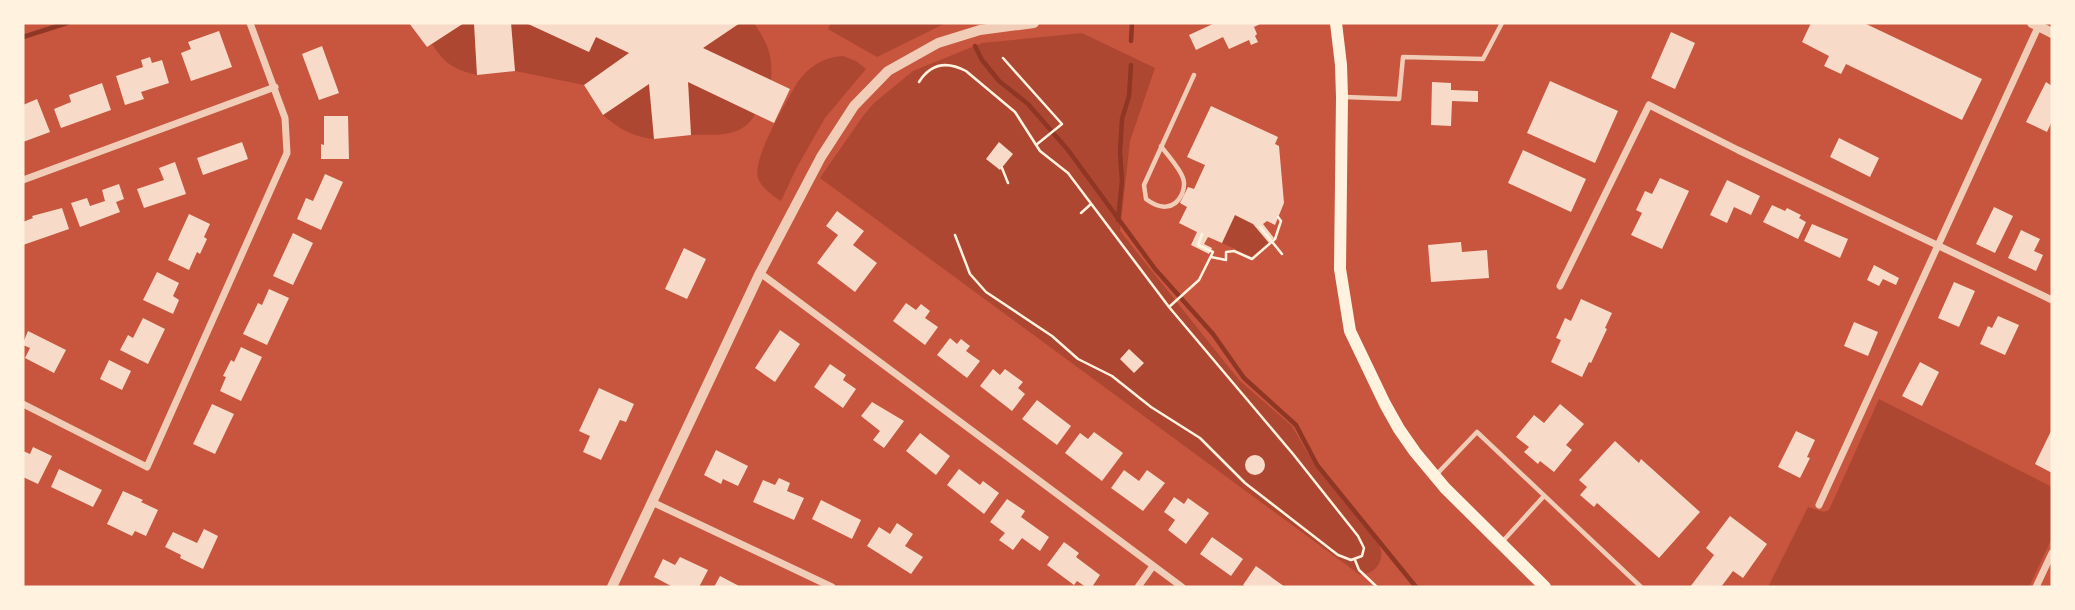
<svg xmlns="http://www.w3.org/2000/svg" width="2075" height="610" viewBox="0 0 2075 610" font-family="'Fira Sans',sans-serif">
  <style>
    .green { fill: #ae4732 }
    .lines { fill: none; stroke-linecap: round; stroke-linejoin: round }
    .stream { stroke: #8f3625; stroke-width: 4.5 }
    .building { fill: #f7dbc8 }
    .path { stroke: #fff3e0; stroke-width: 2.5 }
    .service { stroke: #f1ccb7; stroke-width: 4.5 }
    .minor { stroke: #f1ccb7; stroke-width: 7 }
    .tertiary { stroke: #f1ccb7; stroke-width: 10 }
    .primary { stroke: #fff3e0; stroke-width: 12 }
  </style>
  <rect width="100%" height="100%" fill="#c8553d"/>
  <path class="green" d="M464,23H474L477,75C453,69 445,64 432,44Z
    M511,23H526L589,52L596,37L629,53L584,85L515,71Z
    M740,23H754C768,44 773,55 771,80L703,48Z
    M831,23H946L877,57L828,29Z
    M1082,33L1155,68L1130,141L1120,231L1239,380L1292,426L1315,466L1378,543C1387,558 1377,574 1360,575L820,178L863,116L874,103L913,71L982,43Z
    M843,56L856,61L866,69L825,118L796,169L781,201C772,195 762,189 758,178C752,158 786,103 797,83C808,67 823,57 843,56Z
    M688,82L755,114C742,139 716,134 691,135Z
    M649,84L654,139C631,136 621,130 603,115Z
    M1235,215L1253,224L1269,243L1252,257L1222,243Z
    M1879,399L2052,487V538L2029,587H1768L1808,507L1824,512L1829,510Z"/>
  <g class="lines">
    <path class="stream" d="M23,37L67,23
      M1131,41L1132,23
      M975,46L982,60L999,81L1028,104L1068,150L1155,269L1213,334L1244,378L1296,425L1317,465L1416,587
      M1118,220L1122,181L1120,152L1122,119L1129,96L1131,65"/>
  </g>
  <path class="building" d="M409,23H464L427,47Z
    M474,23H511L515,71L477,75Z
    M526,23H740L703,48L790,89L774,123L688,82L691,135L654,139L649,84L603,115L584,85L629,53L596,37L589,52Z
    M1215,23H1262L1254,27L1257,34L1255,36L1258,42L1251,45L1249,40L1229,49L1223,37L1196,50L1189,35Z
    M1811,23H1864L1982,79L1962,120L1846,64L1841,74L1824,66L1829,56L1802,42Z
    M219,31L232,67L191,81L181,53L191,49L188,42Z
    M1671,32L1695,43L1675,89L1651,78Z
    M322,46L339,93L319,100L302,54Z
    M150,57L152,63L162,60L169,83L141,92L144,99L125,105L116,76L143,67L141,60Z
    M1550,81L1618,111L1595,163L1527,133Z
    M1432,82L1451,83V90L1478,91V102L1452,101L1451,126L1431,125Z
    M2046,82L2052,86V121L2047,132L2026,122Z
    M102,83L111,110L61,128L54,109L71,102L69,95Z
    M37,99L50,132L23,142V105Z
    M1211,106L1278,137L1275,144L1279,146L1284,203L1275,225L1267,221L1263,224L1274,238L1269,243L1253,224L1235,215L1222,243L1208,237L1204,244L1212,248L1209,254L1191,245L1197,232L1179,223L1187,207L1180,203L1188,187L1194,189L1205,165L1187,157Z
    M324,116H348L349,159H321V144L324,145Z
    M1839,138L1879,158L1870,177L1830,157Z
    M242,142L248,159L203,175L197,158Z
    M999,142L1013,154L1000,170L986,159Z
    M1523,150L1586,179L1571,212L1508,183Z
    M175,162L186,194L144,208L137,189L164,180L159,168Z
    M325,174L343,182L321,230L297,219L306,198L313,201Z
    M1660,178L1689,191L1662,249L1631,235L1642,213L1636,210L1645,191L1652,194Z
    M1727,180L1760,196L1751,215L1734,207L1727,223L1710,215Z
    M119,184L124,199L116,202L120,212L80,227L71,203L87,198L90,206L105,201L102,190Z
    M1772,205L1785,211L1787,208L1801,215L1799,218L1806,222L1798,239L1763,222Z
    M1994,207L2013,216L1995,253L1976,244Z
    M62,208L69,229L23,245V222L33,218L32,216Z
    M837,211L864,231L853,245L877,263L855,292L817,263L838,235L826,226Z
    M189,214L210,224L204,237L207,239L200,254L197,252L189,270L168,260Z
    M1812,224L1848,239L1840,258L1804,241Z
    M2021,230L2040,239L2034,251L2043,255L2036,271L2008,258Z
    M293,233L313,243L293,285L273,276Z
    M1461,242L1462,252L1487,250L1489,278L1431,282L1428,245Z
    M684,248L706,259L687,299L665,289Z
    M1874,265L1899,278L1896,285L1883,279L1879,286L1867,280Z
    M157,272L179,283L173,296L179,300L173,314L143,300Z
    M1954,282L1975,291L1959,327L1938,318Z
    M269,289L289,298L267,345L243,334L258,303L262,305Z
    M1581,299L1612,313L1605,328L1607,329L1591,363L1589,362L1582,377L1551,362L1561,340L1556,338L1565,318L1571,321Z
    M906,303L916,310L921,304L930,311L925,318L938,327L925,345L893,321Z
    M1998,316L2019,325L2005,355L1980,344L1988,326L1992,328Z
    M143,318L165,329L148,364L120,350L128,335L133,338Z
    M1854,322L1878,332L1868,356L1844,346Z
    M780,330L800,344L775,382L755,368Z
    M28,331L66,350L54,373L25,358L30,348L23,345V343Z
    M950,338L957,344L961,339L970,346L966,351L980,361L967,378L937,355Z
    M241,347L262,357L241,401L220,391L226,377L223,376L231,360L234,362Z
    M1129,349L1144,363L1134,373L1120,359Z
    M109,360L131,371L122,390L100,379Z
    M1920,362L1939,372L1922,406L1902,396Z
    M830,364L846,375L843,380L856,389L843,408L814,387Z
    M993,369L1000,375L1005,369L1023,382L1018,388L1025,394L1012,411L980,386Z
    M599,388L634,404L626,422L620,420L601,460L583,452L590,436L579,431Z
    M1037,400L1071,426L1057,445L1022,419Z
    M872,402L904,421L884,448L873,440L880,431L861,416Z
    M212,404L234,414L215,454L193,444Z
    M1560,404L1584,424L1566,445L1572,450L1554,472L1540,461L1538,464L1524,452L1529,447L1516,437L1534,415L1544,423Z
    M2052,429V473L2035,464Z
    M1796,431L1815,440L1807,457L1810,458L1800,478L1778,467Z
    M1094,432L1123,453L1102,481L1065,453L1080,433L1088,439Z
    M920,433L950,456L936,475L906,451Z
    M1615,441L1639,463L1641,459L1700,512L1659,558L1597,503L1594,507L1580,495L1587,487L1579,480Z
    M33,447L52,456L38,484L23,477V451L30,454Z
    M716,450L748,466L738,486L723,479L721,484L704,475Z
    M1245 465a10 10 0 1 1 20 0a10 10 0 1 1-20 0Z
    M59,469L102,490L93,507L51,487Z
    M959,469L980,485L983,481L999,493L984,514L947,485Z
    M1124,470L1139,481L1147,470L1165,483L1143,511L1111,488Z
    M779,478L790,483L787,491L804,498L794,520L753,502L763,480L775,485Z
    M123,491L143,500L141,502L158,510L146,536L135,531L132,536L107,524Z
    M1174,497L1184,504L1188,498L1209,513L1186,544L1168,530L1175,520L1164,512Z
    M1007,499L1025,511L1021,517L1049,537L1040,551L1022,538L1013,550L999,540L1005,533L990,522Z
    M821,500L861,520L852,539L812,519Z
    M1730,516L1767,544L1743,578L1733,571L1721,587H1690L1714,555L1706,548Z
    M897,523L913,534L905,546L923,557L911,574L867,546L879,527L890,534Z
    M204,529L218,536L203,569L180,558L181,555L165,547L173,532L197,543Z
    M1212,537L1243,559L1231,576L1200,554Z
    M1064,542L1079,553L1076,557L1100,575L1092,587H1086L1077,581L1074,585L1047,565Z
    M680,557L708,570L699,587H673L654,577L663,559L675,565Z
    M1256,566L1285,587H1246L1243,585Z
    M720,576L741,587H714Z"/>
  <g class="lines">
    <path class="path" d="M1003,58L1062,124L1036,145
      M919,82C931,63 947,61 966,71L1015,112L1040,151L1068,173L1169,307L1293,454L1358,536L1364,548L1362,556L1351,560L1338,555L1245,483L1200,438L1151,407L1112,376L1078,359L1052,336L986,292L970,274L955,235
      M1002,168L1008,183
      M1081,213L1091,204
      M1260,227L1282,254
      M1211,257L1226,260V252L1234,251L1252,259L1275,239L1281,221L1278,217
      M1169,307L1199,280L1213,252L1198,245L1202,234
      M1355,560L1359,570L1377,587"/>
    <path class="service" d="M1345,97L1399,99L1403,57L1483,59L1502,23
      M1161,146C1168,156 1179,167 1183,178C1185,184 1184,189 1182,194C1174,211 1159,209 1146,199L1144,185L1194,75
      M1435,476L1477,432L1641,587
      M1502,542L1544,496"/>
    <path class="minor" d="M23,180L275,87
      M760,273L1182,587
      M1560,286L1649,105L1738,150L2052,300
      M23,404L147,467L287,153L285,118L250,23
      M652,502L832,587
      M1819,505L2039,25
      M1138,587L1153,566
      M2036,587L2052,553"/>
    <path class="tertiary" d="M2032,23L2052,33
      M612,587L760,273L821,157L854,106L888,71L938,43L980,30L1034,23"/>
    <path class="primary" d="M1336,23L1341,65L1342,97L1340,269L1350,331L1385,404L1399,429L1415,452L1445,488L1545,587"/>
  </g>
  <rect width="2075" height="610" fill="none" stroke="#fff3e0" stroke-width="49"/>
</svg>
